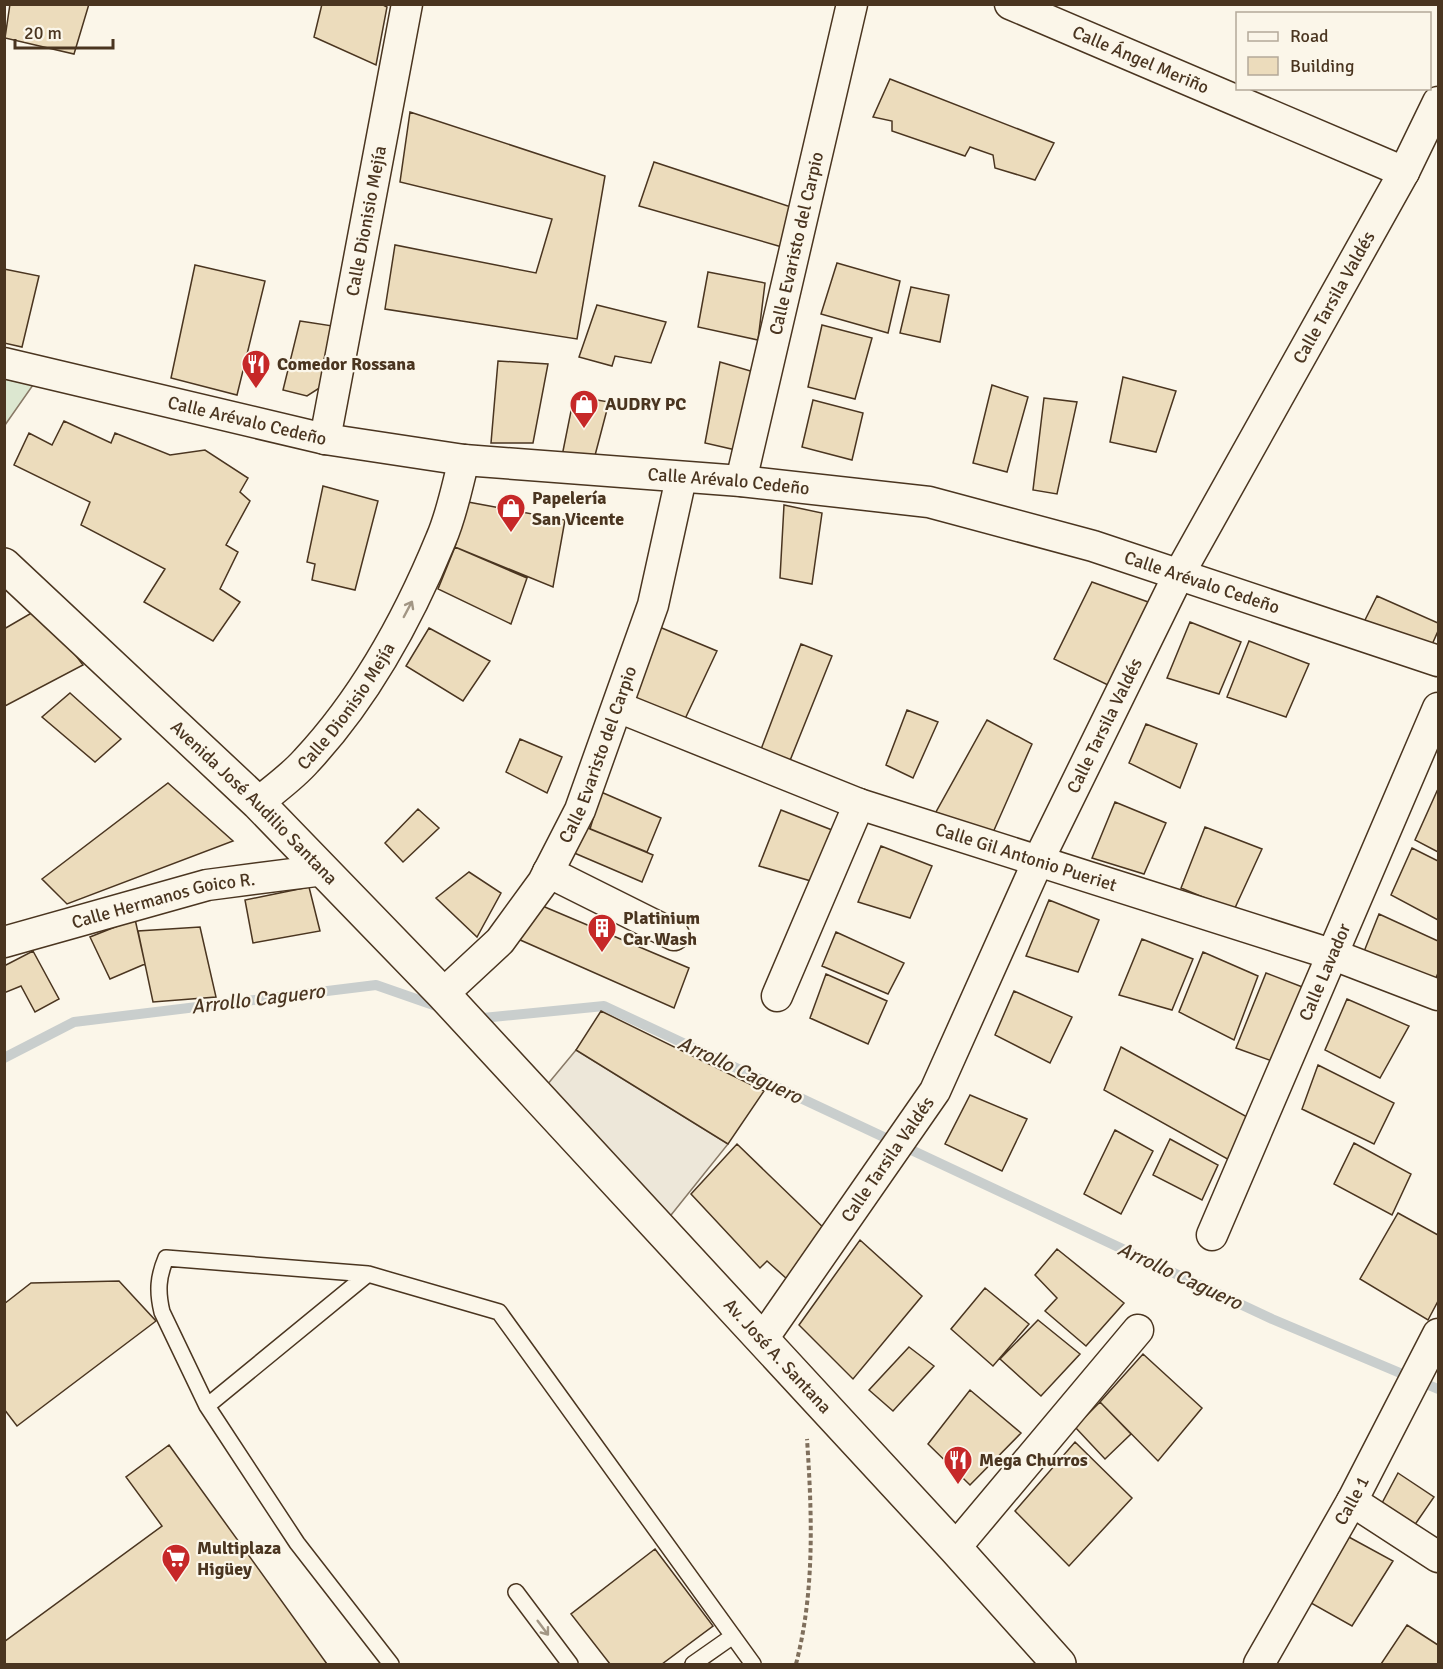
<svg xmlns="http://www.w3.org/2000/svg" width="1443" height="1669" viewBox="0 0 1443 1669" font-family="Signika,sans-serif">
  <style>
    .green { fill: #dce7d0; stroke: #887966; stroke-width: 1.5 }
    .parking { fill: #ede7d9; stroke: #887966; stroke-width: 1.5 }
    .lines { fill: none; stroke-linecap: round; stroke-linejoin: round }
    .stream { stroke: #c9cecd; stroke-width: 10 }
    .building { fill: #ecdcbc; stroke: #4a3520; stroke-width: 1.5 }
    .lane-casing { stroke: #4a3520; stroke-width: 18 }
    .street-casing { stroke: #4a3520; stroke-width: 33 }
    .primary-casing { stroke: #4a3520; stroke-width: 36 }
    .path { stroke: #7f6f5c; stroke-width: 4; stroke-dasharray: 4.5 3; stroke-linecap: butt }
    .lane { stroke: #fbf6e9; stroke-width: 15 }
    .street { stroke: #fbf6e9; stroke-width: 30 }
    .primary { stroke: #fbf6e9; stroke-width: 33 }
    .oneway { stroke: #a29684 }
    .labels { text-anchor: middle; dominant-baseline: central; stroke-width: 4.5; stroke-linejoin: round; paint-order: stroke }
    .street-label { font-size: 18px; fill: #4a3520; stroke: #fbf6e9 }
    .poi-label { font-size: 18px; font-weight: bold; fill: #4a3520; stroke: #fbf6e9; text-anchor: start }
    .water-label { font-size: 20px; font-style: italic; fill: #4a3520; stroke: #fbf6e9 }
  </style>
  <rect width="100%" height="100%" fill="#fbf6e9"/>
  <path class="green" d="M5,379L33,385L5,425Z"/>
  <path class="parking" d="M576,1050L728,1144L659,1230L537,1097Z"/>
  <g class="lines">
    <path class="stream" d="M473,1019L604,1006L1272,1319L1438,1389
      M4,1058L74,1022L376,985L442,1008"/>
  </g>
  <path class="building" d="M10,4H89L74,54L5,38Z
    M322,4H381L387,7L376,65L314,37Z
    M890,79L1054,143L1035,180L995,168L993,155L970,147L965,156L892,131V121L873,117Z
    M410,112L605,176L577,339L385,309L395,245L536,273L552,219L400,182Z
    M654,162L794,208L782,247L639,206Z
    M837,263L900,281L888,333L821,314Z
    M195,265L265,281L237,395L171,378Z
    M4,269L39,276L22,347L4,343Z
    M708,272L765,283L758,340L698,327Z
    M911,287L949,295L940,342L900,333Z
    M597,305L666,322L651,363L615,356L612,366L579,357Z
    M300,321L333,326L321,387L307,396L283,390Z
    M822,325L872,338L855,399L808,387Z
    M498,361L548,364L533,443H491Z
    M720,362L754,372L736,450L705,443Z
    M1123,377L1176,391L1156,452L1110,442Z
    M992,385L1028,397L1007,472L973,463Z
    M574,396L609,402L593,463L562,456Z
    M1044,398L1077,402L1057,494L1033,490Z
    M813,400L863,413L852,460L802,447Z
    M64,421L111,443L115,433L170,455L205,450L248,478L240,492L250,501L226,545L238,552L220,589L240,602L213,641L144,602L165,569L81,525L90,502L14,465L29,433L52,445Z
    M323,486L378,501L355,590L312,580L315,564L307,562Z
    M468,502L565,520L553,587L455,547Z
    M784,505L822,513L812,584L780,578Z
    M455,547L527,578L511,624L438,589Z
    M1092,582L1151,603L1110,686L1054,659Z
    M1377,596L1438,623V631L1430,649L1363,624Z
    M40,608L83,665L5,706L4,629Z
    M1190,622L1241,642L1219,694L1167,678Z
    M657,626L717,651L684,721L629,698Z
    M429,628L490,661L463,701L406,666Z
    M1249,641L1309,664L1286,717L1227,697Z
    M801,644L832,656L787,768L760,752Z
    M70,693L121,739L95,762L42,717Z
    M907,710L938,722L913,778L886,765Z
    M987,720L1032,744L991,837L936,812Z
    M1146,724L1197,744L1180,788L1129,763Z
    M520,739L562,757L547,793L506,772Z
    M168,783L233,841L67,904L42,879Z
    M1437,791L1438,792V852L1415,840Z
    M601,792L661,818L647,852L590,829Z
    M1115,802L1166,823L1144,874L1092,858Z
    M418,809L439,828L403,862L385,843Z
    M781,810L832,830L811,881L759,866Z
    M581,825L653,855L642,882L572,852Z
    M1205,827L1262,849L1234,910L1181,888Z
    M881,846L932,866L910,918L858,902Z
    M1412,848L1438,861V920L1391,895Z
    M469,872L501,893L477,937L436,898Z
    M309,887L320,931L253,943L245,900Z
    M1049,900L1099,920L1078,972L1026,956Z
    M533,902L689,968L674,1008L518,939Z
    M1379,914L1438,941V973L1433,985L1363,954Z
    M135,919L145,964L110,979L90,937Z
    M200,927L216,997L153,1002L138,931Z
    M836,932L904,963L888,994L822,966Z
    M1142,939L1193,959L1172,1010L1119,995Z
    M33,951L59,999L35,1012L21,986L4,993V966Z
    M1203,952L1258,976L1234,1040L1179,1012Z
    M1266,973L1305,988L1275,1062L1236,1048Z
    M826,974L887,1001L868,1044L810,1018Z
    M1014,991L1072,1017L1050,1063L995,1035Z
    M1347,999L1409,1026L1380,1078L1325,1050Z
    M601,1011L764,1091L728,1144L576,1050Z
    M1121,1047L1249,1118L1231,1161L1104,1090Z
    M1318,1065L1394,1103L1374,1144L1302,1109Z
    M970,1095L1027,1119L1002,1171L945,1144Z
    M1115,1130L1153,1151L1121,1214L1084,1194Z
    M1170,1139L1218,1165L1202,1200L1153,1175Z
    M1354,1143L1411,1174L1392,1215L1334,1184Z
    M737,1144L829,1233L787,1279L767,1261L760,1268L691,1194Z
    M1398,1213L1438,1235V1301L1428,1320L1360,1279Z
    M860,1240L922,1296L853,1379L799,1325Z
    M1057,1249L1124,1303L1086,1346L1045,1311L1057,1298L1035,1275Z
    M119,1281L156,1321L17,1426L4,1409V1304L31,1283Z
    M985,1288L1029,1324L993,1366L951,1329Z
    M1038,1320L1080,1354L1041,1396L1000,1359Z
    M909,1347L934,1366L893,1411L869,1390Z
    M1143,1354L1202,1408L1158,1461L1100,1402Z
    M970,1390L1021,1433L970,1485L928,1444Z
    M1100,1402L1131,1434L1105,1459L1075,1427Z
    M1075,1442L1132,1498L1069,1566L1015,1511Z
    M169,1445L327,1664H4V1642L162,1526L126,1477Z
    M1398,1473L1434,1497L1414,1526L1381,1505Z
    M1347,1536L1393,1561L1352,1626L1311,1603Z
    M655,1549L713,1626L662,1664H610L571,1614Z
    M1407,1625L1438,1645V1664H1381Z"/>
  <g class="lines">
    <g class="lane-casing">
      <path id="lane" d="M368,1274L166,1258C158,1277 157,1291 162,1312L207,1406L297,1543L391,1664
        M207,1406L368,1274L499,1312L753,1664
        M516,1592L570,1664
        M693,1664L733,1636"/>
    </g>
    <g class="street-casing">
      <g id="street">
        <path id="s1" d="M1010,4L1404,172"/>
        <path id="s2" d="M4,363L325,439L464,460L741,481L929,502L1093,546L1438,661"/>
        <path id="s3" d="M325,439L407,4"/>
        <path id="s4" d="M741,481L852,4"/>
        <path id="s5" d="M618,707L859,804L1334,955L1438,995"/>
        <path id="s6" d="M258,803C273,790 292,777 306,761C364,699 409,617 441,539C452,514 457,486 464,460"/>
        <path d="M548,872L674,935"/>
        <path id="s7" d="M4,942L207,885L324,870"/>
        <path id="s8" d="M443,994L500,941L543,882L580,810L653,605L681,478"/>
        <path d="M777,996L859,804"/>
        <path id="s9" d="M1212,1235L1438,708"/>
        <path id="s10" d="M762,1340L935,1091L1039,859L1178,576L1404,172L1438,102"/>
        <path d="M1352,1501L1438,1557"/>
        <path d="M955,1548L1138,1330"/>
        <path id="s11" d="M1259,1664L1352,1501L1438,1334"/>
      </g>
    </g>
    <g class="primary-casing">
      <g id="primary">
        <path id="s12" d="M4,565L258,803L443,994L955,1548L1059,1664"/>
      </g>
    </g>
    <path class="path" d="M796,1664C815,1591 812,1514 807,1439"/>
    <use href="#lane" class="lane"/>
    <use href="#street" class="street"/>
    <use href="#primary" class="primary"/>
  </g>
  <defs><path id="oneway-shaft" d="M-6 0H5M1.5-3L5.5 0L1.5 3" fill="none" stroke-width="1.6" stroke-linecap="round" stroke-linejoin="round" transform="scale(1.5)"/></defs>
  <g class="oneway">
    <use href="#oneway-shaft" transform="translate(408 609) rotate(-62)"/>
    <use href="#oneway-shaft" transform="translate(543 1628) rotate(53)"/>
  </g>
  <defs>
    <g id="restaurant-pin" transform="scale(1.5)"><path d="M0 17L-7.5 6A9.5 9.5 0 1 1 7.5 6Z" fill="#c62828" stroke="#fbf6e9"/><path d="M-5-6h1v4h1v-4h1v4h1v-4h1v5L-1.5 .5V6h-2V.5L-5-1ZM5-6V6H3V1.5H1.5Q1.5-4 5-6Z" fill="#fff"/></g>
    <g id="shop-pin" transform="scale(1.5)"><path d="M0 17L-7.5 6A9.5 9.5 0 1 1 7.5 6Z" fill="#c62828" stroke="#fbf6e9"/><path d="M-5-2.5h2.3a2.7 3.5 0 0 1 5.4 0H5L5.5 6h-11ZM-1.5-2.5h3a1.5 2.3 0 0 0-3 0Z" fill="#fff"/></g>
    <g id="building-pin" transform="scale(1.5)"><path d="M0 17L-7.5 6A9.5 9.5 0 1 1 7.5 6Z" fill="#c62828" stroke="#fbf6e9"/><path d="M-4-6H4V6H1V3H-1V6H-4ZM-2.5-4.3h1.7v1.8h-1.7ZM.8-4.3h1.7v1.8H.8ZM-2.5-1h1.7V.8h-1.7ZM.8-1h1.7V.8H.8Z" fill="#fff"/></g>
    <g id="supermarket-pin" transform="scale(1.5)"><path d="M0 17L-7.5 6A9.5 9.5 0 1 1 7.5 6Z" fill="#c62828" stroke="#fbf6e9"/><path d="M-6-5.5h2.5l.6 2H6L4.5 2H-2.5L-4.4-4H-6ZM-1.5 3.2a1.3 1.3 0 1 0 .1 0ZM3 3.2a1.3 1.3 0 1 0 .1 0Z" fill="#fff"/></g>
  </defs>
  <g fill-rule="evenodd">
    <use href="#restaurant-pin" x="256" y="364"/>
    <use href="#shop-pin" x="584" y="404"/>
    <use href="#shop-pin" x="511" y="508"/>
    <use href="#building-pin" x="602" y="928"/>
    <use href="#restaurant-pin" x="958" y="1460"/>
    <use href="#supermarket-pin" x="176" y="1558"/>
  </g>
  <g class="labels">
    <g class="street-label">
      <text stroke="none"><textPath href="#s1" startOffset="142">Calle Ángel Meriño</textPath></text>
      <text stroke="none"><textPath href="#s3" startOffset="222">Calle Dionisio Mejía</textPath></text>
      <text stroke="none"><textPath href="#s4" startOffset="244">Calle Evaristo del Carpio</textPath></text>
      <text stroke="none"><textPath href="#s10" startOffset="1192">Calle Tarsila Valdés</textPath></text>
      <text stroke="none"><textPath href="#s2" startOffset="250">Calle Arévalo Cedeño</textPath></text>
      <text stroke="none"><textPath href="#s2" startOffset="736">Calle Arévalo Cedeño</textPath></text>
      <text stroke="none"><textPath href="#s2" startOffset="1222">Calle Arévalo Cedeño</textPath></text>
      <text stroke="none"><textPath href="#s6" startOffset="132">Calle Dionisio Mejía</textPath></text>
      <text stroke="none"><textPath href="#s10" startOffset="706">Calle Tarsila Valdés</textPath></text>
      <text stroke="none"><textPath href="#s8" startOffset="290">Calle Evaristo del Carpio</textPath></text>
      <text stroke="none"><textPath href="#s12" startOffset="345">Avenida José Audilio Santana</textPath></text>
      <text stroke="none"><textPath href="#s5" startOffset="435">Calle Gil Antonio Pueriet</textPath></text>
      <text stroke="none"><textPath href="#s7" startOffset="165">Calle Hermanos Goico R.</textPath></text>
      <text stroke="none"><textPath href="#s9" startOffset="286">Calle Lavador</textPath></text>
      <text stroke="none"><textPath href="#s10" startOffset="220">Calle Tarsila Valdés</textPath></text>
      <text stroke="none"><textPath href="#s12" startOffset="1107">Av. José A. Santana</textPath></text>
      <text stroke="none"><textPath href="#s11" startOffset="188">Calle 1</textPath></text>
    </g>
    <g class="poi-label">
      <text x="277" y="364">Comedor Rossana</text>
      <text x="605" y="404">AUDRY PC</text>
      <text x="532" y="498">Papelería<tspan x="532" dy="21">San Vicente</tspan></text>
      <text x="623" y="918">Platinium<tspan x="623" dy="21">Car Wash</tspan></text>
      <text x="979" y="1460">Mega Churros</text>
      <text x="197" y="1548">Multiplaza<tspan x="197" dy="21">Higüey</tspan></text>
    </g>
    <g class="water-label">
      <text transform="translate(258 999) rotate(-7)">Arrollo Caguero</text>
      <text transform="translate(740 1070) rotate(25)">Arrollo Caguero</text>
      <text transform="translate(1180 1276) rotate(25)">Arrollo Caguero</text>
    </g>
  </g>
  <rect width="1443" height="1669" fill="none" stroke="#4a3520" stroke-width="12"/>
  <rect x="1236" y="12" width="195" height="78" fill="#fbf6e9" stroke="#b4a999" stroke-width="1.5"/>
  <rect x="1248" y="32" width="30" height="9" fill="#fbf6e9" stroke="#b4a999" stroke-width="1.5"/>
  <text x="1290" y="42" font-size="18" fill="#4a3520">Road</text>
  <rect x="1248" y="57" width="30" height="18" fill="#ecdcbc" stroke="#b4a999" stroke-width="1.5"/>
  <text x="1290" y="72" font-size="18" fill="#4a3520">Building</text>
  <path d="M15 39v9h98v-9" fill="none" stroke="#4a3520" stroke-width="3"/>
  <text x="24" y="39" font-size="18" fill="#4a3520" stroke="#fbf6e9" stroke-width="4.5" paint-order="stroke">20 m</text>
</svg>
